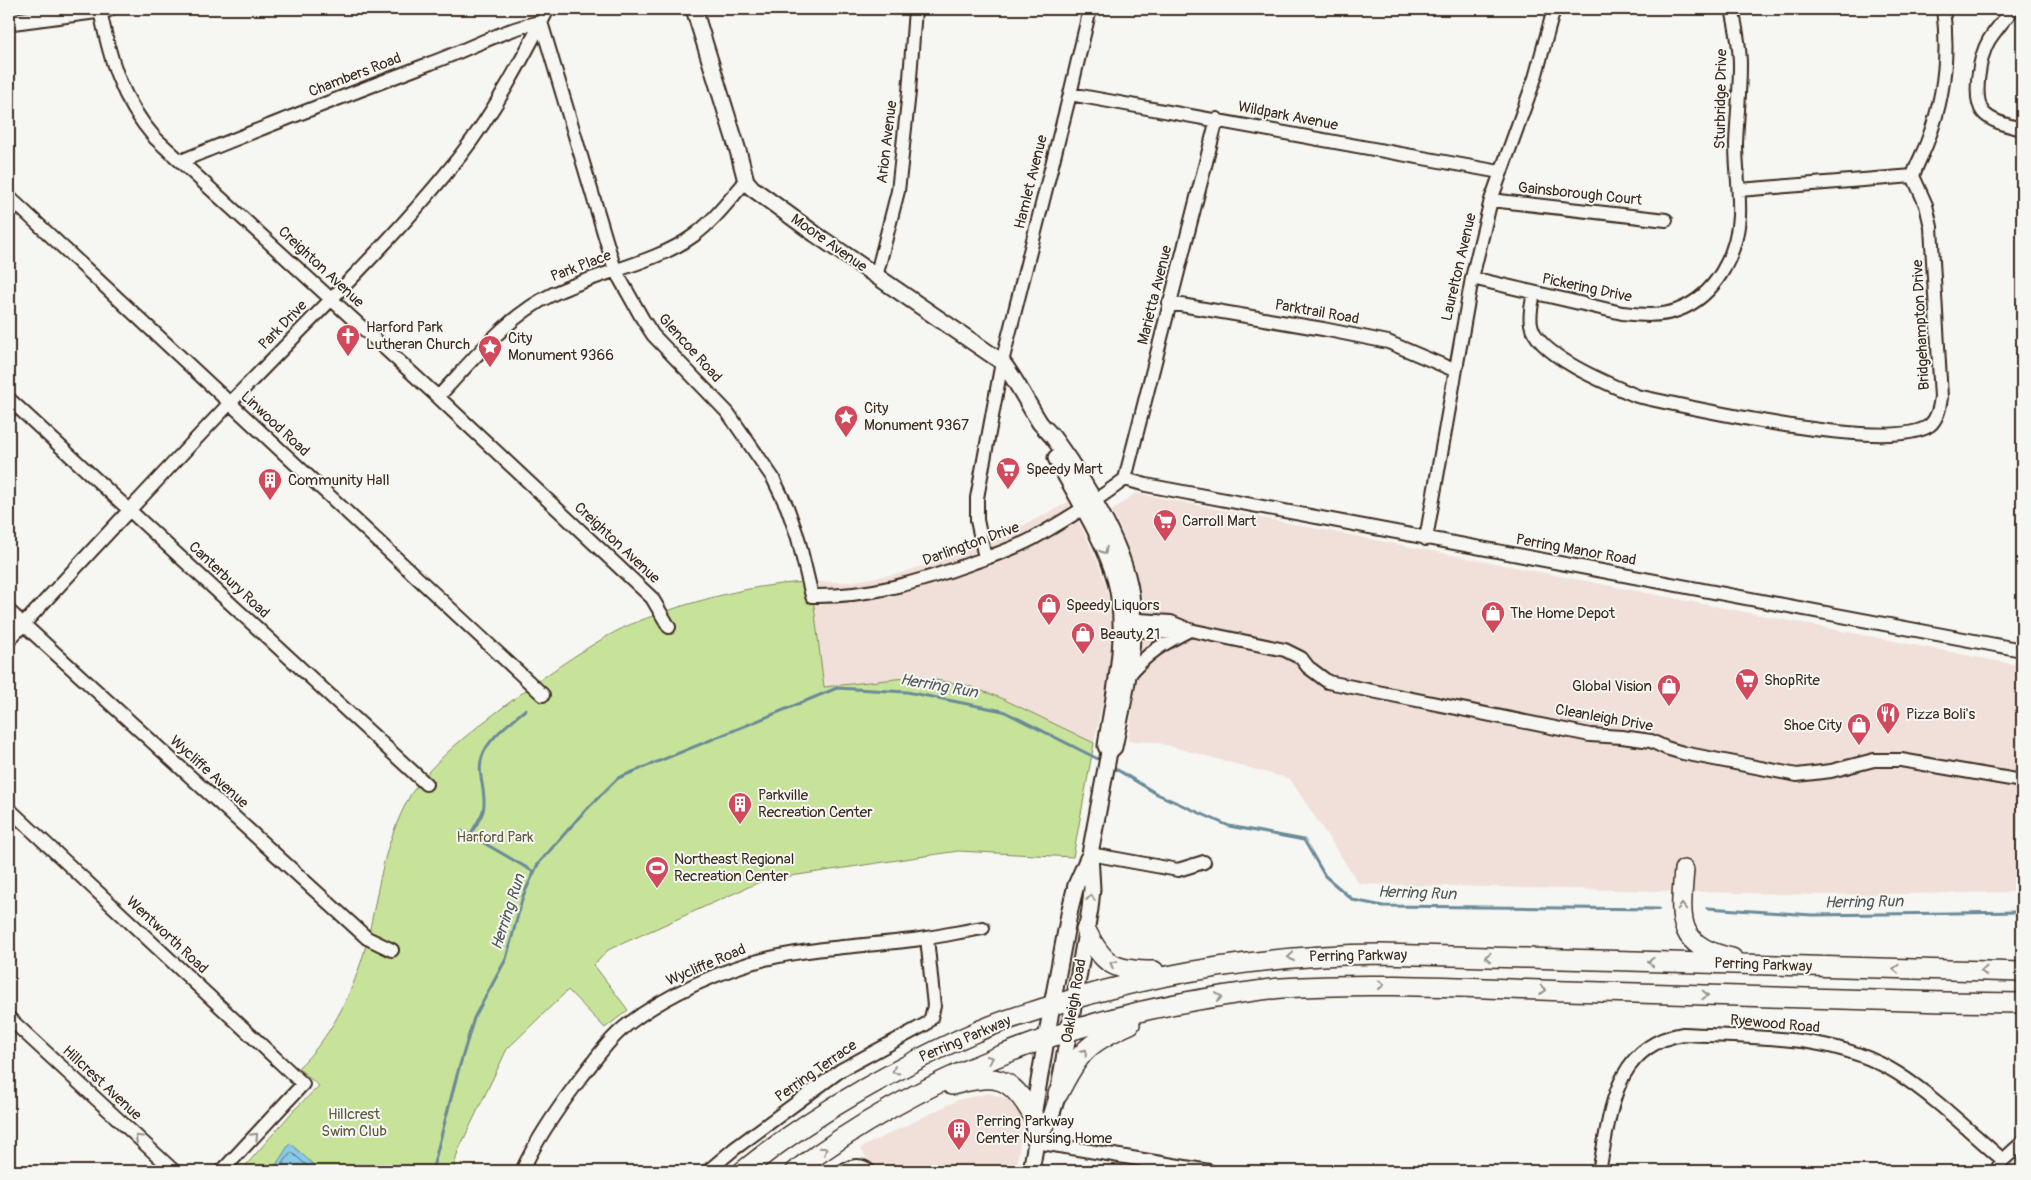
<svg xmlns="http://www.w3.org/2000/svg" width="2031" height="1180" viewBox="0 0 2031 1180" font-family="Pangolin,sans-serif">
  <style>
    .built { fill: #f1e0da }
    .green { fill: #c7e39a; stroke: #81865c }
    .water { fill: #89caea; stroke: #6a8a98 }
    .lines { fill: none; stroke-linecap: round; stroke-linejoin: round }
    .shore { stroke: #5a6a70; stroke-width: 1 }
    .stream { stroke: #6a8a98; stroke-width: 3 }
    .minor-casing { stroke: #3b2a1e; stroke-width: 16 }
    .tertiary-casing { stroke: #3b2a1e; stroke-width: 19 }
    .primary-casing { stroke: #3b2a1e; stroke-width: 22 }
    .minor { stroke: #f6f6f2; stroke-width: 12 }
    .tertiary { stroke: #f6f6f2; stroke-width: 15 }
    .primary { stroke: #f6f6f2; stroke-width: 19 }
    .oneway { stroke: #989088 }
    .labels { text-anchor: middle; dominant-baseline: central; stroke-width: 4; stroke-linejoin: round; paint-order: stroke }
    .street-label { font-size: 15px; fill: #3b2a1e; stroke: #f6f6f2 }
    .poi-label { font-size: 15px; fill: #3b2a1e; stroke: #f6f6f2; text-anchor: start }
    .park-label { font-size: 15px; fill: #5e583d; stroke: #f6f6f2 }
    .water-label { font-size: 16px; font-style: italic; fill: #525a5b; stroke: #f6f6f2 }
  </style>
  <rect width="100%" height="100%" fill="#f6f6f2"/>
  <filter id="ink" filterUnits="userSpaceOnUse"><feTurbulence type="fractalNoise" baseFrequency=".02" numOctaves="2"/><feDisplacementMap in="SourceGraphic" scale="10" xChannelSelector="R" yChannelSelector="G"/><feConvolveMatrix kernelMatrix="1 2 1 2 8 2 1 2 1" color-interpolation-filters="sRGB"/></filter>
  <g filter="url(#ink)">
    <path class="built" d="M1135,493L2022,666V892L1823,895L1359,884L1290,779L1155,742L1128,741L1143,630L1142,595L1123,534L1112,511Z
      M1069,502L1094,553L1105,581L1113,619L1115,644L1094,743L1001,698L966,685H933L904,679L903,678L824,687L811,582H849L902,573L994,540Z
      M989,1093L1014,1101L1022,1109L1023,1122L1016,1171H876L860,1148L958,1100Z"/>
    <path class="green" d="M811,582L824,687L904,678V679L933,685L935,680L966,685L1001,698L1094,743L1073,857L958,851L764,880L608,950L594,965L628,1010L605,1028L568,990L507,1049L458,1151L453,1171H241L294,1110L319,1086L298,1068C330,1038 350,998 363,956C375,916 378,873 393,833C398,820 404,806 411,794C435,758 472,731 506,705C541,679 576,653 615,632C635,621 657,615 679,607C722,594 765,583 811,582Z"/>
    <path class="water" d="M290,1143L317,1168L313,1171H272Z"/>
    <g class="lines">
      <path class="shore" d="M278,1171L291,1152L310,1168L311,1171"/>
      <path class="stream" d="M1111,766L1157,794L1229,826L1304,840L1325,876L1353,900L1383,906L1659,909
        M461,831L470,835L534,872
        M470,835C474,828 481,818 483,811C488,795 476,774 482,757C488,738 511,722 526,709
        M1707,908L1812,915L2022,912
        M432,1171L457,1075L474,1018L506,959L523,896L538,864L582,814L618,778L837,688L907,692L1003,711L1104,762"/>
      <g class="minor-casing">
        <path id="minor" d="M9,9L11,22
          M2013,9C2005,19 1996,29 1989,40C1980,55 1972,97 1983,112C1991,122 2010,126 2022,129
          M100,10C110,60 121,99 155,138L438,397L652,598L669,627
          M1070,94L1500,172
          M181,161C264,127 347,95 431,63C468,50 503,29 541,22L615,270L642,318L653,335L728,413L773,478L787,507L798,538L812,596C868,597 920,582 972,563C992,556 1013,549 1032,539C1064,521 1096,501 1125,479
          M1739,190L1913,176
          M9,197L543,695
          M1491,200L1666,220
          M876,277L898,191L909,92L915,9
          M1472,278L1622,313C1641,315 1660,317 1678,310C1716,296 1737,254 1739,216C1740,192 1736,168 1736,144C1737,118 1740,91 1740,65C1740,46 1736,27 1732,9
          M1534,293C1532,303 1529,314 1531,324C1536,355 1610,385 1637,396C1688,407 1892,454 1930,425C1937,419 1940,406 1941,397L1931,227L1926,205L1913,176C1917,163 1924,152 1928,140C1944,98 1949,53 1943,9
          M1169,303L1323,329L1388,342L1454,370
          M438,397C473,360 507,316 553,294C596,273 656,263 693,236C714,221 729,200 746,181
          M9,399L426,784
          M1125,479L1146,485L2022,650
          M1125,479L1217,119
          M1426,539L1472,278L1491,200L1535,78L1554,9
          M985,558L977,520V498L1002,362L1070,94L1090,9
          M9,611L367,938L392,950
          M1123,619L1171,622L1190,630L1285,650L1301,658L1308,667L1328,682L1590,735L1622,737L1651,741L1666,748L1683,753L1797,775L1831,771L1874,760H1901L2022,781
          M1123,629L1171,633L1182,631
          M9,640C82,561 155,482 229,404C306,323 390,245 460,156C495,111 522,60 548,9
          M1129,675C1147,653 1164,643 1190,630
          M9,809L303,1084L222,1171
          M1090,854L1178,870L1204,862
          M9,1018L174,1171
          M1036,1142L1209,1171
          M522,1171C537,1138 558,1108 580,1079C595,1060 608,1040 627,1025C664,996 724,968 770,958C822,946 875,946 927,938C946,935 964,931 983,928
          M708,1171L734,1149L841,1070L926,1024L931,1018L934,1006L927,938
          M842,1171C851,1166 861,1163 869,1171
          M1599,1171C1611,1114 1612,1046 1683,1034C1754,1038 1834,1033 1897,1073C1935,1097 1969,1131 2003,1160
          M1996,1171L2003,1160L2022,1143"/>
      </g>
      <g class="tertiary-casing">
        <path id="tertiary" d="M694,9L739,154L746,181L752,188L815,234L1002,362C1017,381 1027,403 1040,423C1045,429 1051,434 1055,440C1085,481 1129,553 1132,604C1135,653 1124,700 1114,747L1109,752
          M9,22L108,9
          M1036,1142L1051,1116L1058,1094L1090,909L1092,889L1090,854L1109,752L1106,746C1114,692 1130,632 1115,578C1105,541 1075,494 1056,458
          M1031,1171L1036,1142L1033,1116L1052,1005L1070,909L1076,885L1088,858"/>
      </g>
      <g class="primary-casing">
        <path id="primary" d="M1684,870C1680,919 1675,946 1732,958
          M1086,930C1103,965 1114,971 1154,971
          M952,1085C995,1074 1010,1074 1033,1116
          M1058,1094C1079,1052 1087,1043 1130,1024
          M743,1171C780,1141 820,1114 862,1090C899,1069 936,1049 976,1032C1000,1021 1026,1014 1050,1006C1158,972 1268,955 1381,954L2022,972
          M795,1171C919,1077 1068,1019 1222,996C1241,993 1261,990 1281,988C1376,982 1472,988 1568,991C1693,995 1819,998 1944,1002L2022,1003"/>
      </g>
      <use href="#minor" class="minor"/>
      <use href="#tertiary" class="tertiary"/>
      <use href="#primary" class="primary"/>
    </g>
    <defs><path id="oneway-chevron" d="M-2-3.5L2.5 0L-2 3.5" fill="none" stroke-width="1.6" stroke-linecap="round" stroke-linejoin="round" transform="scale(1.25)"/></defs>
    <g class="oneway">
      <use href="#oneway-chevron" transform="translate(1104 551) rotate(64)"/>
      <use href="#oneway-chevron" transform="translate(1091 898) rotate(-84)"/>
      <use href="#oneway-chevron" transform="translate(1682 907) rotate(-90)"/>
      <use href="#oneway-chevron" transform="translate(1291 957) rotate(175)"/>
      <use href="#oneway-chevron" transform="translate(1488 957) rotate(-178)"/>
      <use href="#oneway-chevron" transform="translate(1651 962) rotate(-178)"/>
      <use href="#oneway-chevron" transform="translate(1113 964) rotate(-152)"/>
      <use href="#oneway-chevron" transform="translate(1896 969) rotate(-178)"/>
      <use href="#oneway-chevron" transform="translate(1984 971) rotate(-179)"/>
      <use href="#oneway-chevron" transform="translate(1381 985) rotate(1)"/>
      <use href="#oneway-chevron" transform="translate(1543 990) rotate(2)"/>
      <use href="#oneway-chevron" transform="translate(1705 995) rotate(2)"/>
      <use href="#oneway-chevron" transform="translate(1219 997) rotate(-8)"/>
      <use href="#oneway-chevron" transform="translate(1084 1052) rotate(-48)"/>
      <use href="#oneway-chevron" transform="translate(990 1059) rotate(-22)"/>
      <use href="#oneway-chevron" transform="translate(895 1071) rotate(150)"/>
      <use href="#oneway-chevron" transform="translate(255 1136) rotate(-47)"/>
      <use href="#oneway-chevron" transform="translate(138 1138) rotate(-137)"/>
      <use href="#oneway-chevron" transform="translate(824 1150) rotate(-34)"/>
    </g>
  </g>
  <defs>
    <g id="church-pin" transform="scale(1.25)"><path d="M0 17L-7.5 6A9.5 9.5 0 1 1 7.5 6Z" fill="#d1495b" stroke="#f6f6f2"/><path d="M-1.2-6h2.4v3.5h3.3v2.4h-3.3V6h-2.4V-.1h-3.3v-2.4h3.3Z" fill="#fff"/></g>
    <g id="sight-pin" transform="scale(1.25)"><path d="M0 17L-7.5 6A9.5 9.5 0 1 1 7.5 6Z" fill="#d1495b" stroke="#f6f6f2"/><path d="M0-6L1.8-2.2L6-1.7L2.9 1.2L3.7 5.4L0 3.3L-3.7 5.4L-2.9 1.2L-6-1.7L-1.8-2.2Z" fill="#fff"/></g>
    <g id="supermarket-pin" transform="scale(1.25)"><path d="M0 17L-7.5 6A9.5 9.5 0 1 1 7.5 6Z" fill="#d1495b" stroke="#f6f6f2"/><path d="M-6-5.5h2.5l.6 2H6L4.5 2H-2.5L-4.4-4H-6ZM-1.5 3.2a1.3 1.3 0 1 0 .1 0ZM3 3.2a1.3 1.3 0 1 0 .1 0Z" fill="#fff"/></g>
    <g id="building-pin" transform="scale(1.25)"><path d="M0 17L-7.5 6A9.5 9.5 0 1 1 7.5 6Z" fill="#d1495b" stroke="#f6f6f2"/><path d="M-4-6H4V6H1V3H-1V6H-4ZM-2.5-4.3h1.7v1.8h-1.7ZM.8-4.3h1.7v1.8H.8ZM-2.5-1h1.7V.8h-1.7ZM.8-1h1.7V.8H.8Z" fill="#fff"/></g>
    <g id="shop-pin" transform="scale(1.25)"><path d="M0 17L-7.5 6A9.5 9.5 0 1 1 7.5 6Z" fill="#d1495b" stroke="#f6f6f2"/><path d="M-5-2.5h2.3a2.7 3.5 0 0 1 5.4 0H5L5.5 6h-11ZM-1.5-2.5h3a1.5 2.3 0 0 0-3 0Z" fill="#fff"/></g>
    <g id="restaurant-pin" transform="scale(1.25)"><path d="M0 17L-7.5 6A9.5 9.5 0 1 1 7.5 6Z" fill="#d1495b" stroke="#f6f6f2"/><path d="M-5-6h1v4h1v-4h1v4h1v-4h1v5L-1.5 .5V6h-2V.5L-5-1ZM5-6V6H3V1.5H1.5Q1.5-4 5-6Z" fill="#fff"/></g>
    <g id="stadium-pin" transform="scale(1.25)"><path d="M0 17L-7.5 6A9.5 9.5 0 1 1 7.5 6Z" fill="#d1495b" stroke="#f6f6f2"/><path d="M0-5a6.5 5 0 1 0 0 10a6.5 5 0 1 0 0-10ZM-3.5-1.8h7v3.6h-7Z" fill="#fff"/></g>
  </defs>
  <g fill-rule="evenodd">
    <use href="#church-pin" x="348" y="336"/>
    <use href="#sight-pin" x="490" y="347"/>
    <use href="#sight-pin" x="846" y="417"/>
    <use href="#supermarket-pin" x="1008" y="469"/>
    <use href="#building-pin" x="270" y="480"/>
    <use href="#supermarket-pin" x="1165" y="521"/>
    <use href="#shop-pin" x="1049" y="605"/>
    <use href="#shop-pin" x="1493" y="613"/>
    <use href="#shop-pin" x="1083" y="634"/>
    <use href="#supermarket-pin" x="1747" y="680"/>
    <use href="#shop-pin" x="1669" y="686"/>
    <use href="#restaurant-pin" x="1888" y="714"/>
    <use href="#shop-pin" x="1859" y="725"/>
    <use href="#building-pin" x="740" y="804"/>
    <use href="#stadium-pin" x="657" y="868"/>
    <use href="#building-pin" x="959" y="1130"/>
  </g>
  <g class="labels">
    <g class="street-label">
      <text transform="translate(355 75) rotate(-21)">Chambers Road</text>
      <text transform="translate(1721 99) rotate(-89)">Sturbridge Drive</text>
      <text transform="translate(1288 116) rotate(11)">Wildpark Avenue</text>
      <text transform="translate(887 142) rotate(-83)">Arion Avenue</text>
      <text transform="translate(1031 182) rotate(-76)">Hamlet Avenue</text>
      <text transform="translate(1580 194) rotate(6)">Gainsborough Court</text>
      <text transform="translate(829 243) rotate(35)">Moore Avenue</text>
      <text transform="translate(581 266) rotate(-21)">Park Place</text>
      <text transform="translate(321 267) rotate(43)">Creighton Avenue</text>
      <text transform="translate(1459 267) rotate(-77)">Laurelton Avenue</text>
      <text transform="translate(1587 288) rotate(12)">Pickering Drive</text>
      <text transform="translate(1155 295) rotate(-76)">Marietta Avenue</text>
      <text transform="translate(1317 312) rotate(10)">Parktrail Road</text>
      <text transform="translate(283 325) rotate(-46)">Park Drive</text>
      <text transform="translate(1921 325) rotate(-93)">Bridgehampton Drive</text>
      <text transform="translate(690 348) rotate(48)">Glencoe Road</text>
      <text transform="translate(275 424) rotate(43)">Linwood Road</text>
      <text transform="translate(617 543) rotate(43)">Creighton Avenue</text>
      <text transform="translate(971 544) rotate(-20)">Darlington Drive</text>
      <text transform="translate(1576 550) rotate(10)">Perring Manor Road</text>
      <text transform="translate(229 580) rotate(43)">Canterbury Road</text>
      <text transform="translate(1604 718) rotate(10)">Cleanleigh Drive</text>
      <text transform="translate(209 772) rotate(42)">Wycliffe Avenue</text>
      <text transform="translate(167 935) rotate(43)">Wentworth Road</text>
      <text transform="translate(1358 956) rotate(-1)">Perring Parkway</text>
      <text transform="translate(706 965) rotate(-23)">Wycliffe Road</text>
      <text transform="translate(1763 965) rotate(2)">Perring Parkway</text>
      <text transform="translate(1074 1001) rotate(-80)">Oakleigh Road</text>
      <text transform="translate(1775 1024) rotate(5)">Ryewood Road</text>
      <text transform="translate(965 1039) rotate(-23)">Perring Parkway</text>
      <text transform="translate(816 1071) rotate(-35)">Perring Terrace</text>
      <text transform="translate(102 1083) rotate(43)">Hillcrest Avenue</text>
    </g>
    <g class="poi-label">
      <text x="366" y="327">Harford Park<tspan x="366" dy="17">Lutheran Church</tspan></text>
      <text x="508" y="338">City<tspan x="508" dy="17">Monument 9366</tspan></text>
      <text x="864" y="408">City<tspan x="864" dy="17">Monument 9367</tspan></text>
      <text x="1026" y="469">Speedy Mart</text>
      <text x="288" y="480">Community Hall</text>
      <text x="1182" y="521">Carroll Mart</text>
      <text x="1066" y="605">Speedy Liquors</text>
      <text x="1510" y="613">The Home Depot</text>
      <text x="1100" y="634">Beauty 21</text>
      <text x="1764" y="680">ShopRite</text>
      <text x="1652" y="686" text-anchor="end">Global Vision</text>
      <text x="1906" y="714">Pizza Boli's</text>
      <text x="1842" y="725" text-anchor="end">Shoe City</text>
      <text x="758" y="795">Parkville<tspan x="758" dy="17">Recreation Center</tspan></text>
      <text x="674" y="859">Northeast Regional<tspan x="674" dy="17">Recreation Center</tspan></text>
      <text x="976" y="1121">Perring Parkway<tspan x="976" dy="17">Center Nursing Home</tspan></text>
    </g>
    <g class="park-label">
      <text x="495" y="837">Harford Park</text>
      <text x="354" y="1114">Hillcrest<tspan x="354" dy="17">Swim Club</tspan></text>
    </g>
    <g class="water-label">
      <text transform="translate(939 686) rotate(10)">Herring Run</text>
      <text transform="translate(1417 893) rotate(2)">Herring Run</text>
      <text transform="translate(1864 902) rotate(-1)">Herring Run</text>
      <text transform="translate(508 912) rotate(-72)">Herring Run</text>
    </g>
  </g>
  <rect width="2031" height="1180" fill="none" stroke="#f6f6f2" stroke-width="30"/>
  <rect x="15" y="15" width="2001" height="1150" fill="none" stroke="#3b2a1e" stroke-width="2" filter="url(#ink)"/>
</svg>
